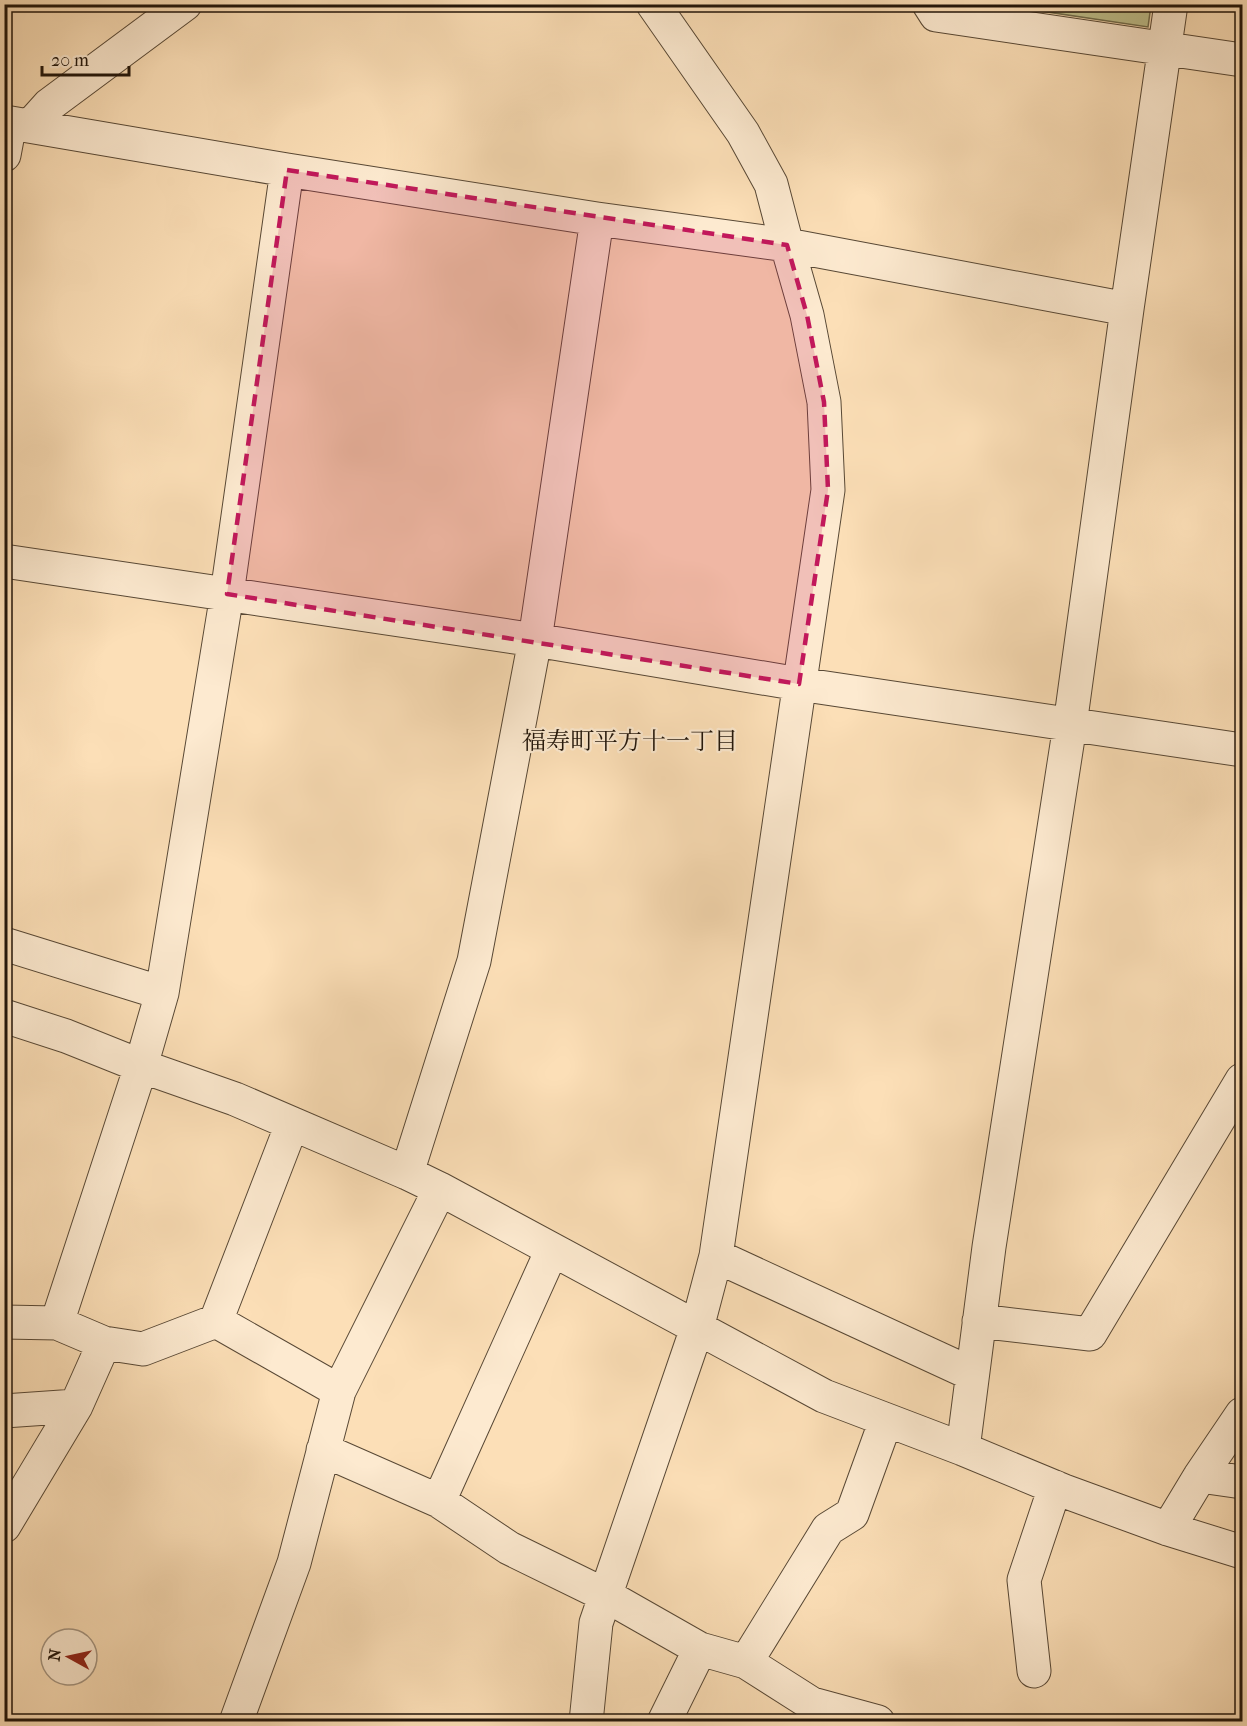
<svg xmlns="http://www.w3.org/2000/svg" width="1247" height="1726" viewBox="0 0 1247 1726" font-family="'IM FELL French Canon','Noto Serif JP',serif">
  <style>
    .green { fill: #c0c28e; stroke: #706c4c; stroke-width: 1.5 }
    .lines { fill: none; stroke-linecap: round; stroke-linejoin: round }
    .minor-casing { stroke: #584835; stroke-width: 35 }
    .minor { stroke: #fdead0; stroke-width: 33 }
    .marked { fill: #c2185b; fill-opacity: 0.2; stroke: #c2185b; stroke-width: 4.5; stroke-dasharray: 12 8; stroke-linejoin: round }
    .labels { text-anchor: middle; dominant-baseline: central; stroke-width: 4.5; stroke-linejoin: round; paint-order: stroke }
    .neighbourhood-label { font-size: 24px; fill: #21150a; stroke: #fdead0 }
  </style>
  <rect width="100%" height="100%" fill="#fcdfb7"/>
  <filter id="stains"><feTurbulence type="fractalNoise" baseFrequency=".00333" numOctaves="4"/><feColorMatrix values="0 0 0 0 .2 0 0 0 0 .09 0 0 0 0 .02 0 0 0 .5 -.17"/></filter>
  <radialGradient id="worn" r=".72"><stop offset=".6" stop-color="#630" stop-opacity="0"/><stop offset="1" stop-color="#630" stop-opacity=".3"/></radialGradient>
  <path class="green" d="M1000,5L1151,4V5L1148,27Z"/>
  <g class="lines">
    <g class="minor-casing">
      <path id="minor" d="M929,4L936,15L1242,60
        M4,121L7,139L4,155
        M5,122L287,170L597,219L787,245L1127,309
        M31,125L49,105L185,4
        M4,561L535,640L799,684L1242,750
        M4,944L162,993
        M4,1016L66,1036L141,1066L235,1099L407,1173L440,1189L824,1396L963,1449L1064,1491L1168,1529L1242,1552
        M407,1173L474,961L535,640L597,219
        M716,1256L972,1374
        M216,1321L339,1391
        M979,1321L1090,1334L1242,1080
        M4,1322L57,1323L141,1066L162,993L227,594L287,170
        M57,1323L104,1343L143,1349L216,1321L292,1124
        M4,1411L76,1406
        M963,1449L989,1247L1070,725L1127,309L1171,4
        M323,1450L439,1501L552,1250
        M1200,1476L1242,1482
        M439,1501L509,1548L605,1595L700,1649
        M4,1526L76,1406L104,1343
        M1168,1529L1200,1476L1242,1414
        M746,1662L812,1704L878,1722
        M1034,1671L1024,1580L1055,1487
        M236,1722L294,1563L339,1391L440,1189
        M586,1722L596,1623L697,1328L716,1256L828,490L824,402L807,315L787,245L771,184L743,133L653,4
        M664,1722L700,1649L746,1662L828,1529L852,1514L886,1420"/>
    </g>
    <use href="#minor" class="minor"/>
  </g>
  <path class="marked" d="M287,170L787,245L807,315L824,402L828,490L799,684L227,594Z"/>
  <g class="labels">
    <g class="neighbourhood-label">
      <text x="630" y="741">福寿町平方十一丁目</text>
    </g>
  </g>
  <rect width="1247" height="1726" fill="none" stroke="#fcdfb7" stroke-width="24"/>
  <rect x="6" y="6" width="1235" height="1714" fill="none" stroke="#21150a" stroke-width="3"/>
  <rect x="12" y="12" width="1223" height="1702" fill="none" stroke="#21150a" stroke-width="1.5"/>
  <g transform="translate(69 1657) rotate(278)"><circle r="28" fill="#fdead0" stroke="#a59581" stroke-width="1.5"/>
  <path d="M0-4.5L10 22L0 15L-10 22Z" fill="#8f2418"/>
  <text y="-9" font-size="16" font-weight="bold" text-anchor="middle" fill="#21150a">N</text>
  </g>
  <path d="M42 66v9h87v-9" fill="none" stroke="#21150a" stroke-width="3"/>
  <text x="51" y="66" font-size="18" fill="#21150a" stroke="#fdead0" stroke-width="4.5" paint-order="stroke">20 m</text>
  <rect width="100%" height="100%" filter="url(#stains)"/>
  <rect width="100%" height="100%" fill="url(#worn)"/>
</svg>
